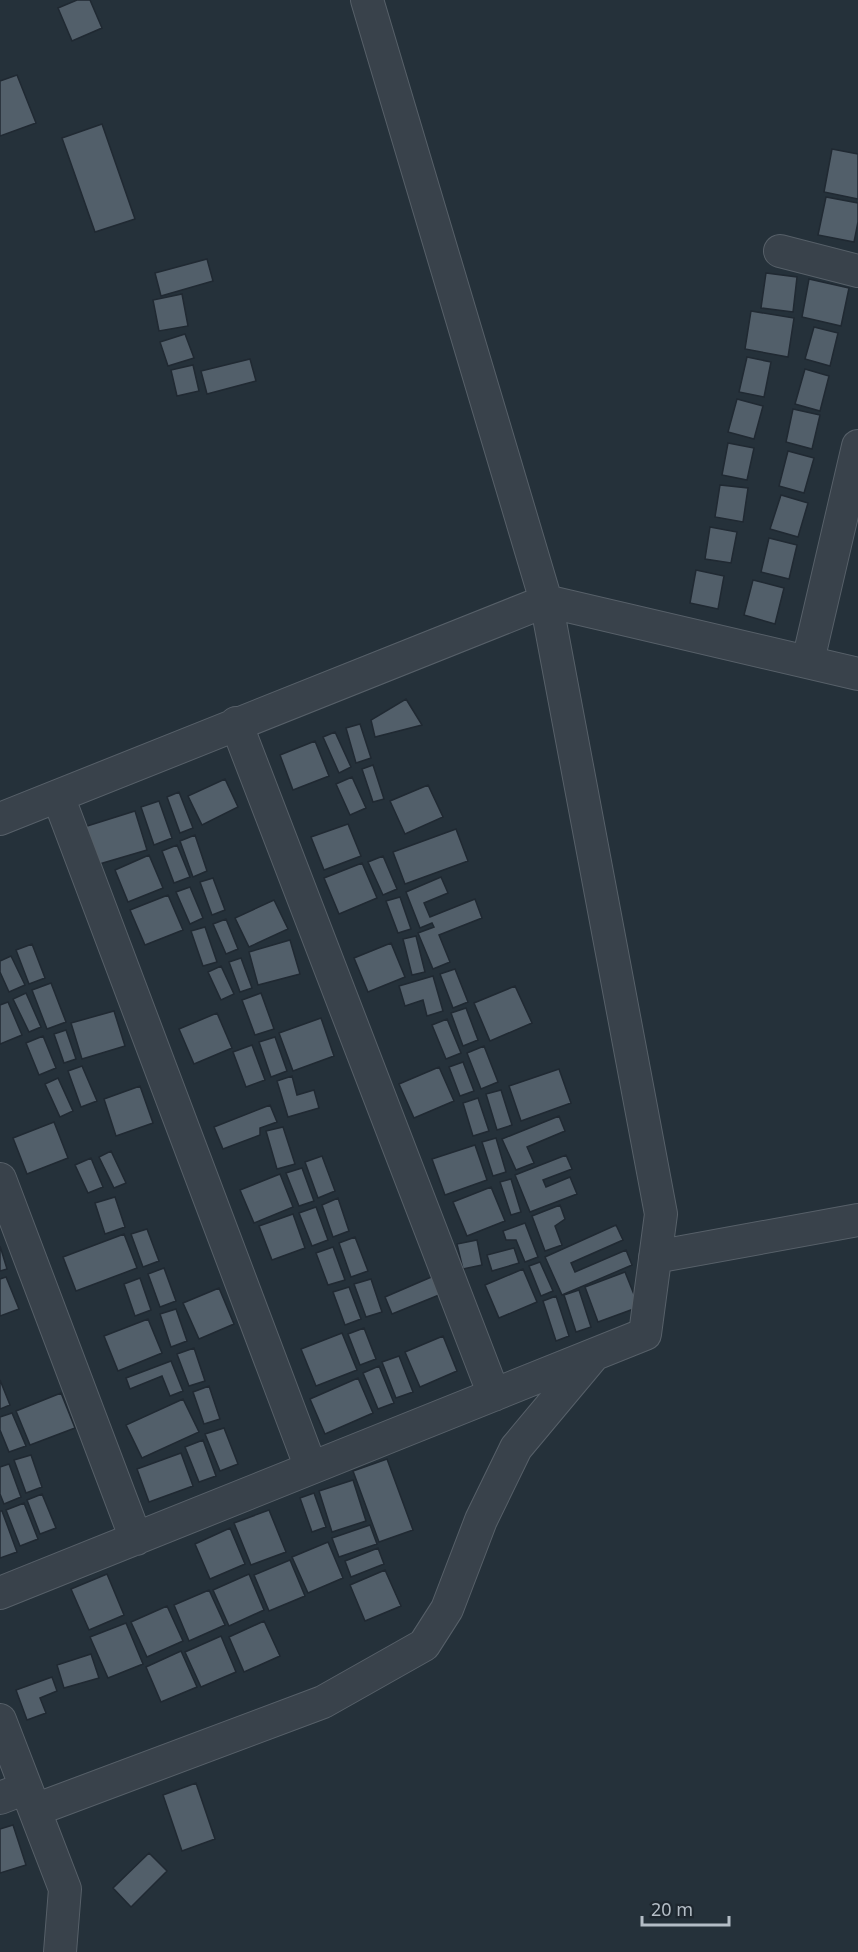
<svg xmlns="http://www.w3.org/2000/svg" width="858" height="1952" viewBox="0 0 858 1952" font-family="'Noto Sans',sans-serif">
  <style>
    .building { fill: #525f6a; stroke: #202932; stroke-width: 1.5 }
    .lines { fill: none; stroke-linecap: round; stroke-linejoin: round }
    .street-casing { stroke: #576069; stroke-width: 34 }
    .street { stroke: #39424b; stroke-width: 32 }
  </style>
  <rect width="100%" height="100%" fill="#25313a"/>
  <path class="building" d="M77,0H90L102,28L72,41L58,8Z
    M17,75L36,123L0,136V81Z
    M102,124L135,219L95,232L62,138Z
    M832,149L858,154V199L824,192Z
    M826,197L858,203V222L854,242L818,235Z
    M207,259L213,281L161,296L155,273Z
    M766,273L797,277L793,312L761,308Z
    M809,279L849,288L841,326L802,317Z
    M182,294L188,326L159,331L153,300Z
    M751,311L794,318L788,357L745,349Z
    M814,327L838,333L830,366L805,359Z
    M185,334L194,358L168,366L160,342Z
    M747,357L771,362L764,397L739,392Z
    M250,359L256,381L207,394L201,371Z
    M193,365L199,391L177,396L171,370Z
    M805,369L829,376L820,411L795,404Z
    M737,399L763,406L754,439L728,432Z
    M793,409L820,415L812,449L786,442Z
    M728,443L754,448L747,480L722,475Z
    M788,451L814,458L804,493L779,486Z
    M720,485L748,488L743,522L715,517Z
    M781,495L808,503L798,537L770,529Z
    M710,527L737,532L731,563L705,559Z
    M769,538L797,545L789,579L761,572Z
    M696,570L724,576L718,609L690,603Z
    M753,580L784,588L775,624L744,615Z
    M406,699L422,725L375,737L371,720Z
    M360,724L371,758L356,763L346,728Z
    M335,732L351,767L339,773L323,737Z
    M315,741L329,776L293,790L280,755Z
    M373,765L384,799L373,802L362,769Z
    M352,777L366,808L350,815L336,784Z
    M225,779L238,807L202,825L188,796Z
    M428,785L443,817L405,834L390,801Z
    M179,792L193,828L180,833L167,797Z
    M159,801L172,838L154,845L141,807Z
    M135,811L147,850L96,865L84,827Z
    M348,824L361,856L324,870L311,837Z
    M456,829L468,861L405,884L393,852Z
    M195,835L207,871L193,877L180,841Z
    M177,845L190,877L174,883L162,851Z
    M149,855L163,888L128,902L115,870Z
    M383,856L397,889L383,895L368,862Z
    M362,863L377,898L339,914L324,878Z
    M441,877L448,893L424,903L430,917L475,899L482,918L439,935L450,962L433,969L418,933L434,927L432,923L420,928L406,892Z
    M213,878L225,910L212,915L200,882Z
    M190,887L203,918L190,924L176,892Z
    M168,895L183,930L145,945L130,910Z
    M400,897L411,929L398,933L386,901Z
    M274,900L288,929L249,947L235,918Z
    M226,919L238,949L226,954L213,924Z
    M205,927L217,962L203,966L191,931Z
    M416,936L425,972L412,975L403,939Z
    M290,940L300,974L258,985L249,952Z
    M391,943L405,977L368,992L354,958Z
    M32,944L45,978L29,984L16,950Z
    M11,956L25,985L9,992L0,972V961Z
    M241,958L252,988L240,992L229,962Z
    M221,966L234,994L221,1000L208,972Z
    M455,969L468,1002L453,1008L440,974Z
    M433,976L443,1011L427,1016L423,1000L405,1006L399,986Z
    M51,983L66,1022L47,1029L32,990Z
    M515,986L532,1023L490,1041L474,1003Z
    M26,993L41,1027L29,1032L13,999Z
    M261,993L274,1029L255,1035L242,1000Z
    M8,1002L22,1035L0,1044V1005Z
    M466,1008L478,1040L463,1046L451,1013Z
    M114,1011L125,1046L82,1059L71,1023Z
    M217,1013L232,1048L194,1064L179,1029Z
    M321,1018L334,1056L293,1071L279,1033Z
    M447,1019L461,1053L446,1059L432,1025Z
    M66,1030L76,1059L64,1063L54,1034Z
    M43,1036L56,1068L39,1075L26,1043Z
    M275,1037L287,1071L271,1077L259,1042Z
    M252,1045L265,1080L246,1087L233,1052Z
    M484,1046L498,1082L481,1089L467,1053Z
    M463,1062L474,1091L460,1096L449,1067Z
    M82,1066L97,1101L81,1107L68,1071Z
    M439,1067L454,1101L414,1118L399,1084Z
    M559,1069L571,1103L521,1121L509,1086Z
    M292,1076L297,1095L314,1090L319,1108L288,1117L277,1081Z
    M58,1078L73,1111L60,1117L45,1084Z
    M140,1086L153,1123L116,1136L104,1099Z
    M501,1090L512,1125L497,1130L486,1094Z
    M478,1098L489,1131L473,1136L463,1103Z
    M270,1105L277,1122L260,1128V1135L223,1149L214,1127Z
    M559,1116L565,1131L527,1147L534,1163L516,1170L502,1139Z
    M54,1122L68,1158L27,1174L13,1138Z
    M283,1127L295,1164L277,1169L266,1131Z
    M496,1138L506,1172L493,1176L482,1142Z
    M475,1145L487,1180L445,1195L432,1159Z
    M111,1151L126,1183L114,1188L99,1157Z
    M566,1155L572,1169L543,1180L546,1187L570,1177L577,1194L530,1212L515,1175Z
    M322,1156L335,1191L318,1198L305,1162Z
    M91,1158L103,1187L88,1193L75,1165Z
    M302,1168L314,1201L299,1206L286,1173Z
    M280,1174L293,1207L254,1223L240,1190Z
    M511,1179L521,1212L511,1215L500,1182Z
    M491,1187L505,1221L467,1236L453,1202Z
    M115,1197L125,1227L105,1234L95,1203Z
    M338,1198L349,1231L333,1237L322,1205Z
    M560,1205L565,1219L555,1226L562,1245L545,1251L532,1216Z
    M316,1207L328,1240L312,1246L299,1213Z
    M293,1214L305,1248L272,1260L259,1226Z
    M525,1223L538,1257L525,1262L516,1240H506L503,1231Z
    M616,1225L623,1240L571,1263L575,1272L626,1250L632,1265L562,1295L545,1257Z
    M147,1229L159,1261L143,1267L131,1234Z
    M124,1234L137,1268L76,1291L63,1257Z
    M355,1237L368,1271L351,1277L339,1243Z
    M477,1240L482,1265L463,1269L457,1244Z
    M0,1246L7,1269L0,1271Z
    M333,1247L345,1280L328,1285L316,1253Z
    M514,1248L519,1263L492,1271L487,1255Z
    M540,1262L553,1291L541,1296L529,1266Z
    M164,1268L176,1301L160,1307L148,1274Z
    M523,1269L537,1302L499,1318L485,1285Z
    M625,1272L639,1307L598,1322L585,1287Z
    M436,1275L444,1293L392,1314L385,1297Z
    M6,1277L19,1309L0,1316V1279Z
    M140,1278L151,1310L135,1316L124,1284Z
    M371,1279L382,1312L366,1317L354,1284Z
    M349,1287L361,1319L345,1325L333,1292Z
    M219,1288L234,1324L199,1339L183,1303Z
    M579,1290L591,1327L576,1332L564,1295Z
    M556,1296L569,1336L556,1341L543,1301Z
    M176,1309L187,1341L171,1347L160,1314Z
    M148,1319L162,1353L118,1371L104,1336Z
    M364,1328L376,1359L360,1365L348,1334Z
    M342,1333L357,1370L316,1386L301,1349Z
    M443,1336L457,1371L420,1387L405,1352Z
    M194,1348L205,1381L189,1386L177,1354Z
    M399,1356L413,1392L396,1398L382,1362Z
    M171,1361L183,1391L170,1396L162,1376L130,1389L126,1378Z
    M379,1366L394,1403L378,1409L363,1373Z
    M358,1378L373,1413L325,1434L310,1399Z
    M0,1380L10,1405L0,1409Z
    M209,1386L220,1419L204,1424L193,1392Z
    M61,1393L75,1428L30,1445L16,1411Z
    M183,1399L199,1432L142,1458L126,1425Z
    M12,1413L26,1446L9,1452L0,1430V1417Z
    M224,1428L238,1464L220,1471L205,1434Z
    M203,1440L216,1476L199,1482L185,1447Z
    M181,1453L193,1486L149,1502L137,1469Z
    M31,1455L42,1487L26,1493L14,1460Z
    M387,1459L413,1530L379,1542L353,1471Z
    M9,1464L21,1497L4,1504L0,1494V1467Z
    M353,1480L366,1521L332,1532L319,1491Z
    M314,1493L326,1527L312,1532L300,1498Z
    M42,1494L56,1528L40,1534L27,1500Z
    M24,1503L38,1539L20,1546L6,1510Z
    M269,1510L286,1552L251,1565L234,1523Z
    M0,1511H2L17,1552L0,1558Z
    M370,1525L377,1544L339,1557L332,1538Z
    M230,1528L245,1564L210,1579L195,1544Z
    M328,1542L343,1578L308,1593L292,1557Z
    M378,1548L384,1564L351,1577L345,1561Z
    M290,1560L305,1596L269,1611L254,1575Z
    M385,1570L401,1606L365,1621L350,1585Z
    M107,1574L124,1615L89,1630L71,1589Z
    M249,1574L264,1610L229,1626L213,1590Z
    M209,1590L225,1625L189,1641L174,1605Z
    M167,1606L183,1641L147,1657L131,1622Z
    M264,1621L280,1656L244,1672L229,1637Z
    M126,1623L143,1664L108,1678L90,1637Z
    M221,1636L236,1672L201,1687L185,1652Z
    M181,1651L197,1687L161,1702L146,1667Z
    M91,1654L99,1678L64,1688L57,1665Z
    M52,1677L57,1691L40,1698L46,1713L27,1720L16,1690Z
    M196,1783L215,1839L182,1851L163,1795Z
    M13,1825L26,1865L0,1873V1829Z
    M149,1853L167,1871L131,1907L113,1888Z"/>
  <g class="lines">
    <g class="street-casing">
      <path id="street" d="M780,251L858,271
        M808,661L858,446
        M236,723L494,1395
        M58,796L311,1468
        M0,819L546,601L858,674
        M0,1179L136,1539
        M655,1257L858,1220
        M0,1593L645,1334L661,1214L546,601L367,0
        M0,1720L65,1889L60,1952
        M0,1798L26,1788
        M35,1810L323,1702L424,1645L447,1609L481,1520L516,1448L592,1357"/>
    </g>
    <use href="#street" class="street"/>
  </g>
  <path d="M642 1916v9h87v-9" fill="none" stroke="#b4bdc6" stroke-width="3"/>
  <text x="651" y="1916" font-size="18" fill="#b4bdc6" stroke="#1e272f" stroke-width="4.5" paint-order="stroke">20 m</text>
</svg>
